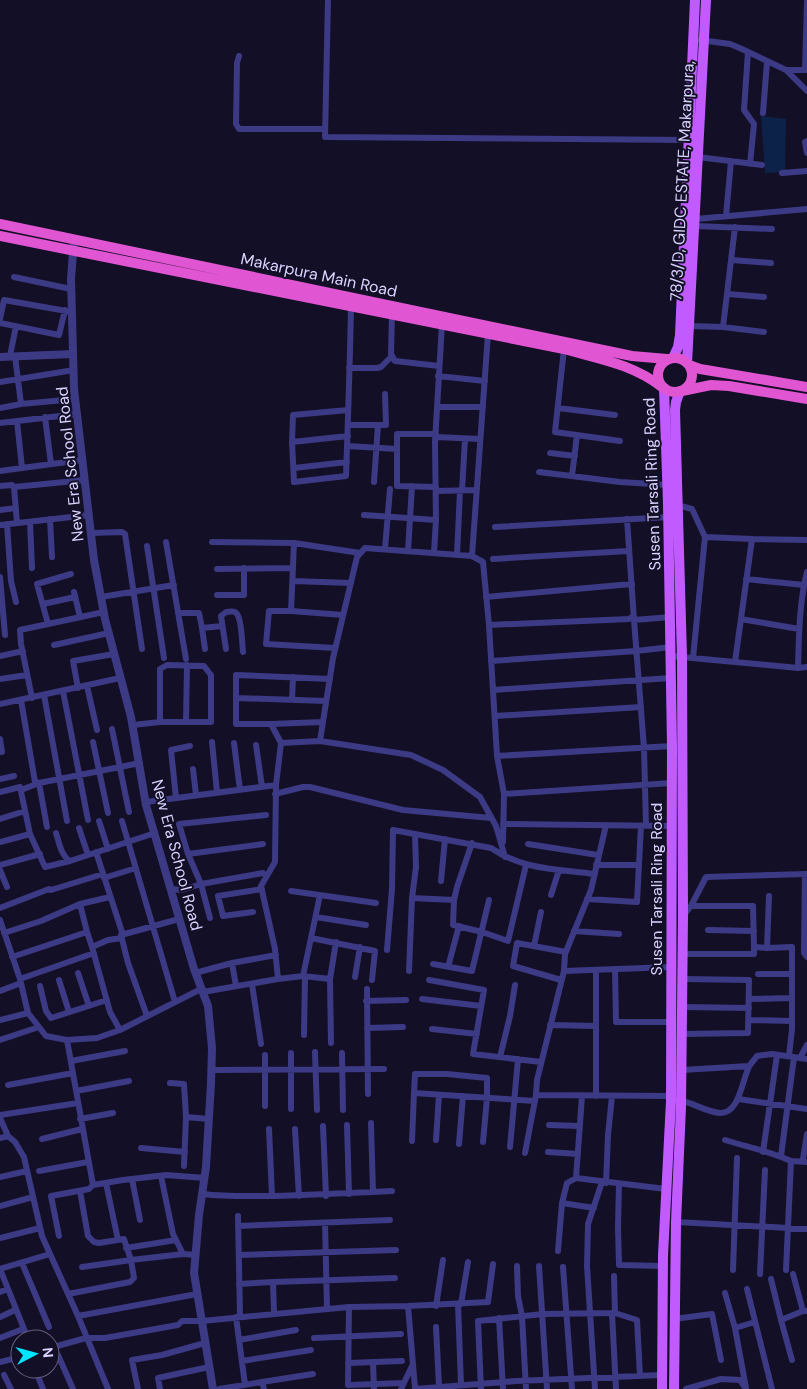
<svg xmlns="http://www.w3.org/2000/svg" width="807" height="1389" viewBox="0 0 807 1389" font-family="'DM Sans',sans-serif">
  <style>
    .water { fill: #0c2248 }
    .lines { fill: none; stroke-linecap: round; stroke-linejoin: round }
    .minor { stroke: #3d3a85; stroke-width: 6 }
    .tertiary { stroke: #3d3a85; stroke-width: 8 }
    .primary { stroke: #c25bff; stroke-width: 10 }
    .trunk { stroke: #e055d1; stroke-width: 10 }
    .labels { text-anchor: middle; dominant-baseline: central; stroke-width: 4; stroke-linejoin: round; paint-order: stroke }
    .street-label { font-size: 16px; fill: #d9d4ff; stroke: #130f26 }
  </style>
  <rect width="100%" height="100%" fill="#130f26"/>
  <path class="water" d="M761,116L786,119L785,172L765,173Z"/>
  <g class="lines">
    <path class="minor" d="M328,0L325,137L689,140
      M700,40L730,44L742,49L786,70L807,91
      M748,52L744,110L754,124L750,164
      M239,56L237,63L236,124L239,129H325
      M786,70H807
      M805,70L807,2
      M763,113L767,62
      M807,141L805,142L807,153
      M698,157L762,165
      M782,173L807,171
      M726,216L731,161
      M696,219L807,209
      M695,226L772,229
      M732,260L771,263
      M14,277L71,289
      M728,294L764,297
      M392,314L391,354L395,361L439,366
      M0,319L4,300L72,312
      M0,323L59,335L65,310
      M690,326L723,327L735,227
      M723,327L764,332
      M564,349L555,432L620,441
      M10,356L16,326
      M349,368H377L381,367L392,356
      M438,376L485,381
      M0,382L74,370
      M21,404L75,399
      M437,407H483
      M0,408L21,404L15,356
      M558,408L615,415
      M348,410L293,415L292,442L294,482L346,476C348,419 350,363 351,306
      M45,417L51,464
      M17,421L22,468L82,460
      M0,423L77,414
      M348,425H386L385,394
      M436,434H397V486L436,487
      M436,437L480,439
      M292,442L348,436
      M347,446L397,449
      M550,453L575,456
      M294,468L347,462
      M0,471L22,468
      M539,472L620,482L668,485
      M572,476L577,435
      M374,482L378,425
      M0,486L12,485L14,487
      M437,491L476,490
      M462,491L465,439
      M0,510L16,508
      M364,515L436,520L435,442L442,324
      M50,519L52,557
      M30,522L32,568
      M17,523L14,487L85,480
      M7,524L11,581L16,602
      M0,525L89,515
      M495,527L669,517
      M91,533L122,532L125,534L142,649
      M752,539L807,540
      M166,542L186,659
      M212,542L294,543
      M147,546L164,658
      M385,549L390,489
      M408,551L412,486
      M434,553L436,520
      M457,555L460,491
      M472,556L483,562L489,625L497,756L672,746
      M493,559L628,551
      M217,569L293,568
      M71,574L37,584L48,624L104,612
      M0,577L5,635
      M746,579L804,585
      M293,581L351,583
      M74,592L80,617
      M217,595H244V568
      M101,597L174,585
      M486,597L632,584
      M43,604L75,597
      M291,611H269L266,644L335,648
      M178,613H199L202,628L222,626
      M343,615L291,611L294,543L360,553
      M741,619L799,629
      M489,625L629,619L632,617L634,620L627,519
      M202,628L205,649
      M54,645L109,633
      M226,649L221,616L226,612C229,612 235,610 237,614C242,620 242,644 243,652
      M0,656L23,651
      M671,656L735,662L752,539L705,537L692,509L677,505
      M693,658L705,537
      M491,661L636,651L671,647
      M735,662L798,668L807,667
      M798,668C799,636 799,603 807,572
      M0,679L27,675
      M87,686L97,730
      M78,688L73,661L114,654
      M493,690L671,678
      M63,691L88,820
      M44,695L67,821
      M32,698L21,644L20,630L48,624
      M237,698L326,701
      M21,700L35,782L39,783L140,763
      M292,700L293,677
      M0,704L120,678
      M495,716L641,707
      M186,722L187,665
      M271,724L323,722
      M133,725L160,722H211V675L204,666L167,665L160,669V722
      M112,729L129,812
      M0,739L2,752H0
      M320,741L411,755L443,770L480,797L496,826L505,857
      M93,742L108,813
      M212,742L217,792
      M234,743L240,790
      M281,743L271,724H236V675L330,679
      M256,745L262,787
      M497,756L504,794L503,842
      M193,769L196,795
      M0,779L14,776
      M21,790L39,783L47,827
      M0,792L20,787L30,834L45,867L70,861
      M275,794L303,787H310L403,810L491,818
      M504,794L672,783
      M176,798L171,750L190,746
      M146,802L276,785
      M0,819L25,811
      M99,821L108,849
      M122,821L175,1002
      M503,824L671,826
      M646,825L644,748L634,620L671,617
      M79,828L88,855
      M56,833C59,842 61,856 70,861L155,833
      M415,834L416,867L412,898L454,900
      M0,842L30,834
      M472,843L457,887L454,900L453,925L482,932L508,941L526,865
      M528,844L598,855
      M96,852L123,935
      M188,854L263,844
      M0,865L40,854
      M596,865H639
      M0,870L7,887
      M805,874L804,953L807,957
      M104,878L136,868
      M441,881L445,839
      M171,889L182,890L201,884L263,873
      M291,891L376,903
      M551,895L559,870
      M769,896L767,948L792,947V1029L789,1056
      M587,899L637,902L641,826
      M80,904L110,897
      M691,906H753L754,947
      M0,908L49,889L51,890L103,874
      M253,912L223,916L218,896L262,889
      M684,915L691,906L706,877L807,874
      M316,917L366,925
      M210,918L201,884L188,854L179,824L266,815
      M0,920L20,979L28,1013
      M708,930L754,931
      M574,931L619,934
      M4,933L41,921L80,904L87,932
      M311,938L375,951L372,980
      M534,946L541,912
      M387,950L392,889L393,830L491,848C523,870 557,869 594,874
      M683,954H754V947L767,948
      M12,957L87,932L92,947
      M232,963L236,986
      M433,964L472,971L489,900
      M448,967L459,926
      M615,969L616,1022H671
      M596,970V1096
      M409,971L412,898
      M564,971L671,967
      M78,973L89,1006
      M195,973L232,963L276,955
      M758,974H792
      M303,976L320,895
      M355,977L360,947
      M20,979L94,953
      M278,979L275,949L261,886L275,862L276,785L281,743L320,741L333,658L357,557L365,548L472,556L488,334
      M59,980L69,1012
      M429,980L484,990L473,1054L541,1062
      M561,980L513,966L517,943L566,952
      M252,984L261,1044
      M40,986L46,1011L51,1018L107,1000
      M367,989L368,1094
      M0,991L21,983
      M203,992L278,979L303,976L330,979
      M422,999L481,1006
      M749,999L792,998
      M366,1001L406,1000
      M683,1007L749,1008
      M147,1016L128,963L121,935L179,919
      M0,1020L28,1013L46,1036L67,1040L97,1038L120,1030L201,989
      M749,1020L792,1021
      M550,1025L596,1026
      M367,1028L403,1027
      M432,1029L477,1034
      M120,1030L110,1012L92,947L108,940L122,938
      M682,1034L748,1033L749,980L683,979
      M304,1035L305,976
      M0,1040L39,1027
      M67,1040L93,1185L123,1180L166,1175L205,1178
      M331,1043L330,979L336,942
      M315,1052L317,1110
      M291,1053V1109
      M342,1053L343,1110
      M500,1057L510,1016L515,985
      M800,1058L807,1045
      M71,1061L125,1051
      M211,1070L384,1069
      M682,1070L749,1066
      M170,1083L184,1084L186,1117L209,1119
      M8,1085L73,1073
      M76,1091L129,1081
      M414,1093L415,1074H447L487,1078V1098L483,1142
      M536,1095L671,1096
      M738,1099L807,1109
      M678,1100C692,1102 706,1112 720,1113C740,1114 742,1078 750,1065C752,1062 755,1059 757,1056L772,1054L807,1059
      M265,1106V1055
      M0,1115L78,1103
      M0,1118L8,1136L15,1142L24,1157L42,1236L78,1316L108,1389
      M80,1119L113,1113
      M371,1123L373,1192
      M347,1125L349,1194
      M549,1125L580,1126
      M323,1126L326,1196
      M269,1129L272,1196
      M295,1129L299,1196
      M0,1138L8,1136
      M42,1139L82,1129
      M436,1140L439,1095
      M725,1140C747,1147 770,1151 791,1161
      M412,1141L414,1093L535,1101
      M459,1144L463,1096
      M510,1147L518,1059
      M141,1148L185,1152
      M548,1152L578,1154
      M763,1152L777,1055
      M525,1153L536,1095L537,1080L564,971L565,954L591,890L606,825
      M781,1156L794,1057
      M803,1159L807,1134
      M184,1166L186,1117
      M39,1171L88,1162
      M161,1176L173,1234L183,1254L196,1255
      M0,1177L27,1171
      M576,1178L582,1096
      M132,1179L140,1220
      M106,1183L118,1240
      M606,1183L608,1135L612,1096
      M619,1184L618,1227L619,1265L663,1266
      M80,1191L88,1236L94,1242L99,1243L124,1239L131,1260L183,1254
      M203,1194C227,1197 249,1196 273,1196C312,1195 352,1193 392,1191
      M562,1203L594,1208
      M0,1206L33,1197
      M238,1216L240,1316
      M676,1222L807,1229
      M325,1223L327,1309
      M238,1226L390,1220
      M59,1236L51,1196L89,1189L93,1185
      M0,1238L40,1228
      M126,1248L176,1240
      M558,1251L562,1203L567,1183L576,1178L666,1189
      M239,1255L396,1250
      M22,1263L49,1327
      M517,1266L518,1296L522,1316L526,1389
      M539,1266L547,1389
      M563,1267L572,1389
      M0,1269L28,1339
      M0,1269L50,1254
      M733,1270L737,1158
      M786,1270L791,1161L807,1162
      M760,1274L765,1170
      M793,1274L803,1311H806
      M614,1276L615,1313
      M771,1279L781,1320
      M239,1284L273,1282
      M747,1289L772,1389
      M0,1292L8,1289
      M725,1293L735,1328
      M68,1294L130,1282L134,1278L131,1260L82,1267
      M458,1304L461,1385
      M461,1304L468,1262
      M436,1306L443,1260
      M274,1313L273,1282L395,1278
      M612,1313L616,1389
      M78,1316L197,1294
      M0,1317L15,1310
      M236,1317L245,1385
      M499,1318L503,1389
      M674,1319L712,1314L721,1360
      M436,1327L439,1386
      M0,1338L23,1329
      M314,1338L401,1334
      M239,1340L296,1330
      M50,1348L86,1338H105L178,1325L182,1321H202L349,1307
      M58,1355L73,1389
      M792,1360L781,1320L803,1311
      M242,1361L311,1350
      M0,1362L20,1357
      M373,1362L374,1389
      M348,1363L402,1361
      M35,1369L43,1389
      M4,1375L11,1389
      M262,1382L313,1374
      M404,1383L348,1385L349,1307L408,1306
      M415,1388L408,1306L488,1302L493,1264
      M746,1388L735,1328L755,1322
      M138,1389L132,1360L162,1355L205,1343
      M160,1389L158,1378L209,1367
      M219,1389L262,1382L264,1389
      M401,1389L412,1366
      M415,1389L516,1381L662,1375
      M481,1389L478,1321L543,1314L615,1313L637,1320L640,1376
      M595,1389L587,1266L588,1224L602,1182
      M686,1389L721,1379L740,1380L744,1386"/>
    <path class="tertiary" d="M74,239L71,279L74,389L94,560L105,619L131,717L146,805L194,969L208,1006L212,1048L211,1083L206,1167L199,1215L194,1273L213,1389
      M0,357L73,354"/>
    <path class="primary" d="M673,358L678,347L680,335L695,0
      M687,363L706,0
      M662,1389L663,1255L671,1101L672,746L668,503L664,388
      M674,1389L676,1222L681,1107L683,916L682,657L675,410L676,402L680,391"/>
    <path class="trunk" d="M0,224L632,356L667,359
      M0,236L564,349C599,359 632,364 662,387
      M658 375a17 17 0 1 1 34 0a17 17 0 1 1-34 0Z
      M689,365L700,369L807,387
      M682,391L711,385L729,386L807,399"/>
  </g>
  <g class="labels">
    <g class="street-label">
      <text transform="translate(682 181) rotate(-87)">78/3/D, GIDC ESTATE, Makarpura,</text>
      <text transform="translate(319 275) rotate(12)">Makarpura Main Road</text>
      <text transform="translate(70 464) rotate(-96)">New Era School Road</text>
      <text transform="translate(652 484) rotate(-92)">Susen Tarsali Ring Road</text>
      <text transform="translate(177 855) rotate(75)">New Era School Road</text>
      <text transform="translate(656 889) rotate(-90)">Susen Tarsali Ring Road</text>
    </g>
  </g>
  <g transform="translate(35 1354) rotate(84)"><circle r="24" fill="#130f26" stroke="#625e7d"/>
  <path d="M0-4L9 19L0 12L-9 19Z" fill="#00e5ff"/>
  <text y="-8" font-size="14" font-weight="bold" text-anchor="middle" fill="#d9d4ff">N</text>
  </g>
</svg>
